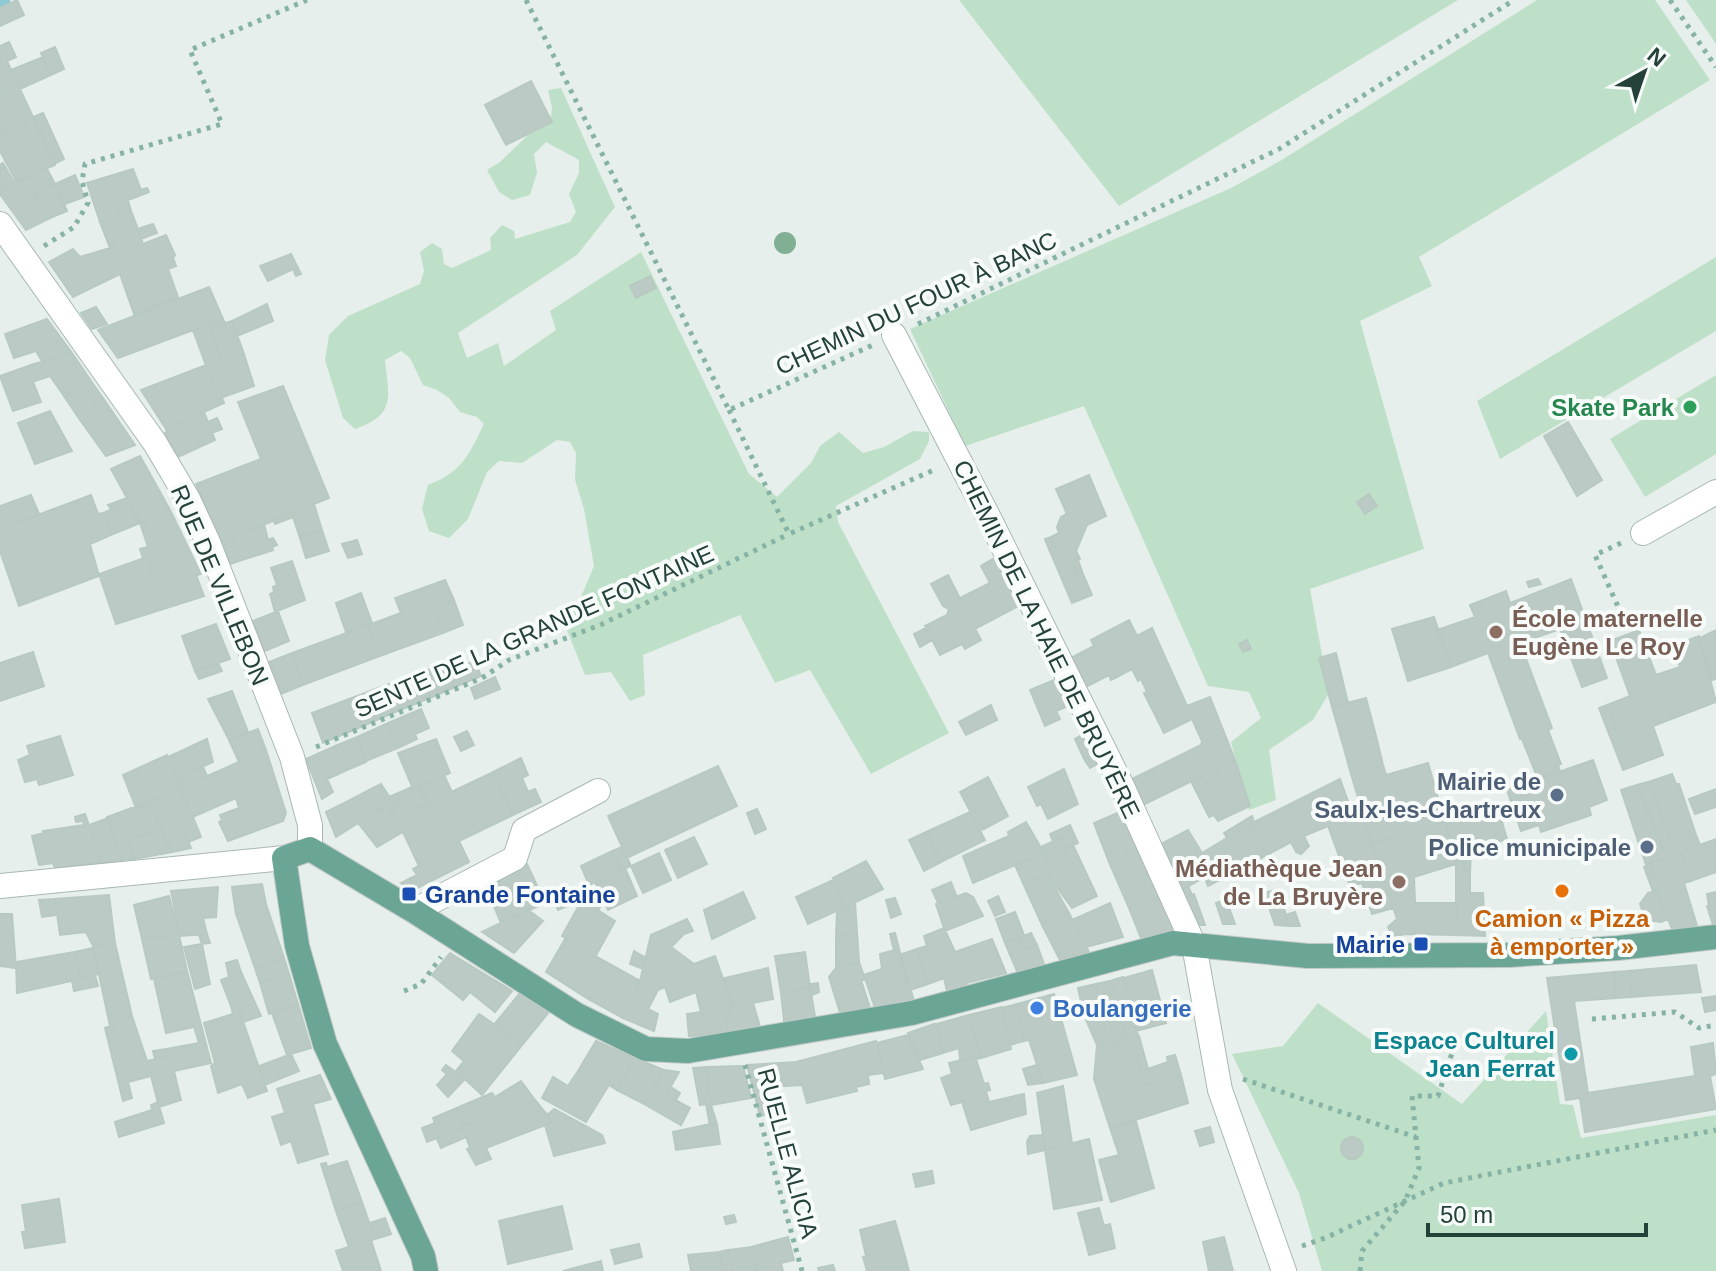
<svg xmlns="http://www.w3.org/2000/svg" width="1716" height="1271" viewBox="0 0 1716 1271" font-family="Arial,sans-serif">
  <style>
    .green { fill: #bfe0c8 }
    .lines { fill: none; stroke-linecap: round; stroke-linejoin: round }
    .stream { stroke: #8ec9d4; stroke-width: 9 }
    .building { fill: #bbcac4; stroke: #b8c9c2; stroke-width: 2 }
    .minor-casing { stroke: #a8b8b2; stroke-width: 26 }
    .major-casing { stroke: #c2cac8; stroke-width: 26 }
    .path { stroke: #86b3a5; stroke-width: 5; stroke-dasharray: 4 6; stroke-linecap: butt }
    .minor { stroke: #fff; stroke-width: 24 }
    .major { stroke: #6aa596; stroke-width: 24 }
    .tree { fill: #80af93 }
    .leisure-dot { fill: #2e9e5b; stroke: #f7fbf9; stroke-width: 3 }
    .education-dot { fill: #8d6e63; stroke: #f7fbf9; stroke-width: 3 }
    .service-dot { fill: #5c6f8a; stroke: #f7fbf9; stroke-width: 3 }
    .food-dot { fill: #e8710a; stroke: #f7fbf9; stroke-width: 3 }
    .transit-dot { fill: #1a4fb4; stroke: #f7fbf9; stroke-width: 3 }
    .shop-dot { fill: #3f7fe0; stroke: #f7fbf9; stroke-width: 3 }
    .culture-dot { fill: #0f9aa8; stroke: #f7fbf9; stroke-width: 3 }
    .labels { text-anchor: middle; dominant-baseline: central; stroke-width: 8; stroke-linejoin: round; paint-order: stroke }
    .street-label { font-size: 24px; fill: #24423a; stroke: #f7fbf9 }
    .leisure-label { font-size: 24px; font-weight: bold; fill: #27864d; stroke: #f7fbf9; text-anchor: end }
    .education-label { font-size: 24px; font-weight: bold; fill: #785e54; stroke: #f7fbf9; text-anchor: start }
    .service-label { font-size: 24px; font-weight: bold; fill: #4e5e75; stroke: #f7fbf9; text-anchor: end }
    .transit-label { font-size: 24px; font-weight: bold; fill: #164399; stroke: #f7fbf9; text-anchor: start }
    .food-label { font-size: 24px; font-weight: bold; fill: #c56008; stroke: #f7fbf9 }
    .shop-label { font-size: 24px; font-weight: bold; fill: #366cbe; stroke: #f7fbf9; text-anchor: start }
    .culture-label { font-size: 24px; font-weight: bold; fill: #0d838f; stroke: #f7fbf9; text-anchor: end }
  </style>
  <rect width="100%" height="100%" fill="#e6efeb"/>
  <path class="green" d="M959,0H1458L1119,206Z
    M1537,0H1655L1710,80L1419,257L1432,286L1360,321L1424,549L1310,589L1329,693L1313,720L1269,750L1276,800L1249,810L1231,742L1261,718L1249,692L1208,686L1084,406L965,446L910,329L1231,188L1280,161Z
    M1686,0H1716V44Z
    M561,88L615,207L577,255L458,333L467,358L498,343L504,366L556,330L550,311L641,252L749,474L777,497L811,463L820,446L839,432L863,453L884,447L913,431L929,432V441L920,459L836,506L838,522L949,733L871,774L810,670L775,683L740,615L643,655L645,695L630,701L611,672L585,675L563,620L581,597L594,566L584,509L575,480L576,453L570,442L557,440L522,463L499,461L487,472L468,519L449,538L429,531L422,509L428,485C463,471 468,456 484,424L477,417L460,412L449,398L437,390L423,385L410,358L401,351L385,360C389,398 396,415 355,429L343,418L325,360L329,335L348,316L420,284L424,271L420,252L432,243L442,249L444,264L452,268L491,250L490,238L502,225L514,231L515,239L570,222L576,212L569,194L579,173V160L546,142L534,154L537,173L530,195L512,200L499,192L487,170L500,162L528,135L550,124L552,108L548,90Z
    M1716,257V331L1500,459L1477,401Z
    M1716,375V454L1645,497L1610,439Z
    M1318,1003L1462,1104L1546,1011L1560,1104L1573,1105L1581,1138L1716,1115V1271H1322L1299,1193L1232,1054L1283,1046Z"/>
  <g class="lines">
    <path class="stream" d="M0,3L6,0"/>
  </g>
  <path class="building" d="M17,0L24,15L0,26V8Z
    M9,42L16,57L7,61L18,85L0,91V46Z
    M55,47L64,69L51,75L41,53Z
    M43,57L51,75L20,89L11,70Z
    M531,81L552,122L506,145L485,105Z
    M18,85L33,117L0,133V91Z
    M43,113L64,159L54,164L33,117Z
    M33,117L55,165L16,181L0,151V133Z
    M3,163L14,182L0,189V165Z
    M47,169L55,184L35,194L50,218L26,230L0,194V189Z
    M133,169L141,190L147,188L149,192L128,200L131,211L100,222L87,183Z
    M75,175L84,197L65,204L55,184Z
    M55,184L67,211L50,218L35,194Z
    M131,211L138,229L108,243L100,222Z
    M153,224L157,233L141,239L138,229Z
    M138,229L143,244L166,235L175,255L173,258L176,266L168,269L178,297L134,314L120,274L73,297L49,262L73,249L80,257L110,248L108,243Z
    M291,254L301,274L296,276L293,269L268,281L260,266Z
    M650,276L656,288L636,298L630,286Z
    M209,287L223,319L118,358L98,330Z
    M267,304L273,321L237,336L232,321Z
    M96,307L107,324L92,329L81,313Z
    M47,319L72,353L43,363L36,351L14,358L5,334Z
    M223,319L225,323L210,328L222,362L207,368L193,330Z
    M232,321L244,354L222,362L210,328Z
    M72,353L91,381L64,396L50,376L38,380L31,365Z
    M244,354L254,386L218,399L207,368Z
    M31,365L38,380L33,382L41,402L13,411L0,376Z
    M206,365L218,399L222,398L224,403L166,429L141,390Z
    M91,381L105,401L78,417L64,396Z
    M283,386L329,498L221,542L196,484L261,459L238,402Z
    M105,401L135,445L106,456L78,417Z
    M50,411L72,451L35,464L18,423Z
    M204,412L215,440L178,457L165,433L167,432L166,429Z
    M217,418L222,429L212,433L208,422Z
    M1568,422L1602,480L1577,496L1544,436Z
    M140,456L170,510L140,523L129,502L111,509L108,505L127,498L111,469Z
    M1089,475L1106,516L1087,525L1076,551L1080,559L1072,562L1077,576L1083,574L1092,595L1072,603L1049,549L1055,546L1051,537L1059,533L1057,527L1061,517L1067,514L1056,489Z
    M1369,494L1377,506L1365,514L1357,502Z
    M31,495L39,514L0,529V506Z
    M91,495L98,514L103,513L111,535L90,544L99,576L19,606L0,551V529Z
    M129,502L140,523L111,535L103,513Z
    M314,504L322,530L300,538L293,517L275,524L273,520Z
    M170,510L201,574L158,589L147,557L143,558L140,549L148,547L140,523Z
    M264,524L268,540L273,538L277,545L272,547L273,550L230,564L221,542Z
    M322,530L329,551L306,558L300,538Z
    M1051,537L1055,546L1049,549L1045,539Z
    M357,540L362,554L348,558L342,544Z
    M998,556L1022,604L975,629L960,598L990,583L981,566Z
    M147,557L158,589L196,575L204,596L116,624L99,574Z
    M1078,560L1083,574L1077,576L1072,562Z
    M292,561L305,600L275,612L270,594L274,592L273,587L277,585L271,568Z
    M948,575L981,640L965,649L962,644L940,655L925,626L947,615L949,609L943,606L931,584Z
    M1538,579L1541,584L1529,587L1527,582Z
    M1571,579L1607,678L1582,687L1560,629L1520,643L1552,728L1548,730L1561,764L1558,765L1560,771L1538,779L1522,739H1520L1488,653L1451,667L1437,630L1475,617L1470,605L1506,591L1510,603Z
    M445,580L454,600L433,609L443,633L380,656L368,625L401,613L395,598Z
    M361,593L372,623L346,632L336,603Z
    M454,600L463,625L443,633L433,609Z
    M278,611L289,641L265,651L253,621Z
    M1434,617L1451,667L1408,681L1392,629Z
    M1129,620L1137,636L1152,628L1187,706L1210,697L1235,760L1143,805L1130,780L1201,745L1202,741L1192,719L1164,733L1144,693L1147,692L1141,679L1138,681L1132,669L1111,680L1109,675L1084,688L1069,659L1094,646L1091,640Z
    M216,624L230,659L195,671L182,636Z
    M368,625L380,656L303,685L292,653Z
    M926,628L932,640L920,647L914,634Z
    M1639,630L1656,675L1680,667L1672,646L1699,636L1716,702L1653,726L1663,755L1623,770L1613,744L1620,742L1607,705L1630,696L1610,641Z
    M1716,630V679L1712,680L1700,638Z
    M1247,640L1251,649L1243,652L1239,644Z
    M33,652L44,686L0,701V663Z
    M292,653L303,685L281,694L269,662Z
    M1336,653L1348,703L1332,707L1319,658Z
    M452,660L460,685L430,698L425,671Z
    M475,661L481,676L460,685L455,669Z
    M218,663L222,671L199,679L195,671Z
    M425,671L430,698L393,713L383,686Z
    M495,677L500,689L475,699L471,688Z
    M1059,678L1073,704L1056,711L1060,719L1045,726L1030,690Z
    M383,686L393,713L368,724L357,696Z
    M232,691L248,732L229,740L208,699Z
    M357,696L368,724L323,743L312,713Z
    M1366,698L1376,736L1343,745L1332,707Z
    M991,705L997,720L966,735L959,722Z
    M1607,705L1620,742L1613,744L1599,708Z
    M421,709L429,728L415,734L417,739L398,748L388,723Z
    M388,723L398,748L366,761L357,737Z
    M258,729L266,750L239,762L229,740Z
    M467,731L474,745L461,751L454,737Z
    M1087,732L1098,752L1084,759L1075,739Z
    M60,736L73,775L39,785L37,779L25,782L18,760L30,755L27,746Z
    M1376,736L1383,765L1351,774L1343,745Z
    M357,737L366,762L345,771L335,746Z
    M207,739L213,762L176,779L168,757Z
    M436,739L450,773L413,789L398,753Z
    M335,746L345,771L327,779L333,792L322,799L306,759Z
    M266,750L286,813L283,821L228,841L219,822L222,820L220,815L239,808L236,798L193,817L180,788Z
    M1098,752L1103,761L1090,768L1084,759Z
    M167,755L180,788L136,808L123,775Z
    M521,758L528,775L522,778L528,792L535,789L541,802L513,815L493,772Z
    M1235,760L1250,806L1218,821L1214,815L1209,817L1191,781Z
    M1593,760L1607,800L1589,807L1591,815L1541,832L1539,825L1521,831L1507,790Z
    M1428,763L1445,822L1372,844L1351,774L1383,765L1386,775Z
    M718,766L737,806L627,858L608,816Z
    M203,767L207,776L180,788L176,779Z
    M1064,769L1078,804L1048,819L1041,804L1037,806L1028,787Z
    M493,772L513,815L459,841L469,862L413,890L401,883L417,875L413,869L419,866L403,832L377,847L359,824L388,805L391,810L410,800L416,809Z
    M1672,774L1676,784H1679L1696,835L1679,842L1670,839L1648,782Z
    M444,775L452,792L428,804L419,786Z
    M988,777L1008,816L984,829L964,790Z
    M1340,779L1353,815L1361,812L1393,908L1372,914L1362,883L1350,886L1328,826L1304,836L1309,846L1301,854L1296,852L1291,842L1267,855L1252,823Z
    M1648,782L1670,839L1679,842L1696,835L1700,845L1680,852L1691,881L1684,883L1697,926L1672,929L1656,890L1660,888L1650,863L1667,858L1637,785Z
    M381,784L396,807L391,810L388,805L378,811L367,791Z
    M1637,785L1667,858L1646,865L1621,790Z
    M419,786L428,804L416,809L410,800L396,807L389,797L412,787L413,789Z
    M180,788L193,817L180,822L191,848L172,852L148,802Z
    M1716,789V807L1695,814L1689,799Z
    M964,790L984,829L980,830L960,792Z
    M367,791L378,811L363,820L352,799Z
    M352,799L363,820L336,837L326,812Z
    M148,802L162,831L128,838L134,859L122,860L107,817Z
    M1497,805L1507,839L1471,850L1460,817Z
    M1129,808L1146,848L1109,862L1094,823Z
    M757,809L766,829L755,834L747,813Z
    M970,812L985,840L941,862L926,832Z
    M85,814L102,863L55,868L53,863L39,865L32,836L44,833L43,831L84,825L83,821L76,822L75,817Z
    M1252,816L1254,822L1227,838L1224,833Z
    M193,817L201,837L188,842L180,822Z
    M1460,817L1471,850L1470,874L1454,851L1445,822Z
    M108,818L122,860L102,863L89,825Z
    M1026,822L1044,853L973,883L963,856L1009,836L1008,832Z
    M1445,822L1456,855V864L1414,877L1415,903H1457L1456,935L1404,934L1399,937L1393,936L1388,927L1397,919L1372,844Z
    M1252,823L1267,855L1208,886L1194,850L1199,848L1202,853Z
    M1070,825L1073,832L1053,841L1050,834Z
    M1188,830L1199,848L1194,850L1205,877L1178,892L1164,858L1168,856L1163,843Z
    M162,831L172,852L134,859L128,838Z
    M926,832L941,862L924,871L909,840Z
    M1073,832L1078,843L1065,849L1060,838Z
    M694,837L707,864L678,878L665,850Z
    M1060,838L1065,849L1073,845L1097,896L1072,908L1047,874L1052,872L1041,847Z
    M1716,839V872L1691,881L1680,852Z
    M622,847L631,866L621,870L612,851Z
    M1146,848L1168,893L1129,908L1109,862Z
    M612,851L621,870L589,885L581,866Z
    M659,853L671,880L643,893L631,866Z
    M1044,853L1052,872L1023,883L1015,865Z
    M1456,855L1470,874V893H1483L1485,936L1456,935Z
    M866,861L883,889L843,908L833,878Z
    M1650,863L1655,875L1648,878L1644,867Z
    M527,864L545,903L501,923L484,883Z
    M625,868L637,896L608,910L595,882Z
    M1047,874L1069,913L1042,925L1023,883Z
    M1655,875L1660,888L1653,891L1648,878Z
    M833,880L843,908L808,924L796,897Z
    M951,882L956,895L938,903L932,890Z
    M262,884L266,904L236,914L232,887Z
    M1188,886L1192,895L1181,899L1178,892Z
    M218,887L216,917L203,918L207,934L180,936L171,891Z
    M1278,889L1286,915L1289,926L1275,925L1264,893Z
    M1656,890L1668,919L1661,922L1646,920L1640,904L1648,893Z
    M574,892L582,900L558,910L554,901Z
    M743,892L755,918L712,939L704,910Z
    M1716,892V905L1709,906L1707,894Z
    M966,893L973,897L983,916L945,931L936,904Z
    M1168,893L1179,928L1141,938L1129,908Z
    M1194,894L1205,925H1192L1181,899Z
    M109,895L115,943L93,946L86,932L60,935L55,899Z
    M169,896L179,935L142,939L134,905Z
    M998,896L1005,912L995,916L988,901Z
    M590,898L601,905L598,911L587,903Z
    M895,898L901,914L891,918L886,900Z
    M55,899L57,915L42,917L39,900Z
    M1226,899L1235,924H1223L1216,903Z
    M582,900L615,921L595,957L562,936Z
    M855,902L857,932L836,937L837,911Z
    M1110,903L1123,937L1086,947L1072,920Z
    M266,904L284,958L255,968L236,914Z
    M1716,905V927L1714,928L1707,906Z
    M528,910L543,921L514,953L482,932Z
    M1015,912L1024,935L1005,943L996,919Z
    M1295,912L1300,926H1289L1286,915Z
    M1069,913L1089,952L1060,960L1042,925Z
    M0,914H12L16,968L0,966Z
    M687,919L693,931L684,934L671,947L694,964L715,956L733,1007L725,1010L728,1034L689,1036L687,1014L701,1012L696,992L670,1002L665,987L658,990L648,1009L658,1014L654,1031L623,1018L640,981L651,935Z
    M944,928L955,952L992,939L1006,973L966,983L967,986L947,991L944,978L928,984L917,949L927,946L924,936Z
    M857,932L859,962L836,968V937Z
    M895,933L899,949L894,951L890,934Z
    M1031,933L1037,945L1023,949L1018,938Z
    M207,934L210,943L202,944L199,935Z
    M179,935L187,971L151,979L142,939Z
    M1018,938L1023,949L1037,945L1044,964L1017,971L1005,943Z
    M565,939L640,981L623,1018L588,999L546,972Z
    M115,943L132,1016L110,1026L93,946Z
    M202,944L210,984L195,989L184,947Z
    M93,948L99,974L80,979L75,952Z
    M899,949L914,1001L876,1011L864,975L882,969L880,954Z
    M917,949L928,984L910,990L899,955Z
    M634,951L646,958L643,969L630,964Z
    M75,952L80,979L17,993L16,962Z
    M805,952L810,987L781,993L775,956Z
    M450,953L512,991L495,1012L470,992L463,1000L432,975Z
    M284,958L289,974L260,983L255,968Z
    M237,960L241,972L229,977L226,963Z
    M859,962L865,979L861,980L870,1008L841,1016L829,977L836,968Z
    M1696,965L1701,992L1631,997L1629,971Z
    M768,968L773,999L753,1003L761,1030L728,1032L725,1010L733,1007L725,978Z
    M1152,970L1166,1023L1136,1031L1124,978Z
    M187,971L211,1063L174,1071L181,1100L159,1107L151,1076L128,1082L132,1098L123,1101L105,1028L132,1016L147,1061L168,1056L166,1049L199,1043L194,1027L166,1033L154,979Z
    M1629,971L1631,997L1616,998L1614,972Z
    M241,972L261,1016L243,1022L237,1004L231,1006L221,980Z
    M1614,972L1616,998L1574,1001L1588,1093L1695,1076L1691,1047L1713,1043L1716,1074L1710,1076L1716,1109L1585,1132L1580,1098L1566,1100L1547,978Z
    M289,974L298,1004L269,1014L260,983Z
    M95,975L98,986L74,991L72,981Z
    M1123,977L1138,1035L1126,1038L1110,981Z
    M1110,981L1126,1038L1115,1041L1107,1011L1102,1010L1096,984Z
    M818,983L819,992L812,995L810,984Z
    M1096,984L1102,1010L1084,1015L1078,988Z
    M810,987L816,1022L785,1029L781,993Z
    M520,993L549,1012L523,1044L493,1026Z
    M1054,994L1077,1075L1043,1083L1029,1040L1024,1041L1017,1004Z
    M1716,996V1010L1705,1012L1702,998Z
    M237,1004L267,1091L248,1098L242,1084L218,1093L211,1066L215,1063L204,1023L233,1014L231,1006Z
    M298,1004L311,1048L287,1055L272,1013Z
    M1017,1004L1024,1041L1010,1045L1002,1008Z
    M1002,1007L1011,1049L981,1058L969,1015Z
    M1102,1010L1107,1011L1115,1041L1097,1045L1084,1015Z
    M479,1014L523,1044L482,1095L456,1071L464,1061L452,1051Z
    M969,1015L980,1056L960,1061L959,1048L943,1053L937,1024Z
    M934,1024H937L943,1053L920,1060L908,1033Z
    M908,1035L923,1069L885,1079L877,1043Z
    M1139,1036L1148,1069L1168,1062L1167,1057L1175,1055L1181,1075L1145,1085L1139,1065L1115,1041Z
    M596,1041L634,1058L617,1090L609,1085L607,1088L578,1071Z
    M876,1041L884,1073L868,1075L869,1084L856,1087L857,1091L807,1103L796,1062Z
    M1115,1041L1139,1065L1145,1085L1181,1075L1188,1103L1110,1128L1094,1079L1097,1045Z
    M166,1049L168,1056L155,1059L153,1051Z
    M291,1054L299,1071L265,1085L259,1066Z
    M980,1056L981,1058L976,1059L984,1084L988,1083L990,1090L986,1091L989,1102L1024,1094L1026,1114L971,1130L962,1102L951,1105L941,1078L952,1074L949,1063Z
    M634,1058L664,1070L644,1104L617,1090Z
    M796,1062L802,1085L767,1087L769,1114L760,1116L747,1065Z
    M446,1065L465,1079L448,1097L437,1085L447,1074L442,1070Z
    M1037,1065L1043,1083L1028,1085L1023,1069Z
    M743,1066L751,1098L711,1105L706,1067Z
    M706,1067L711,1105L717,1124L710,1125L706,1104L700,1105L693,1068Z
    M664,1070L679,1072L666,1095L690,1108L681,1125L644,1104Z
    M578,1071L607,1088L586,1122L542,1098L553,1077L568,1086Z
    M320,1075L331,1099L313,1104L328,1154L298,1163L291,1141L281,1145L272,1117L285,1113L277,1089Z
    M521,1081L535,1100L471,1126L470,1123L462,1126L463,1128L427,1142L422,1128L435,1123L433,1118L492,1093L495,1097Z
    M1063,1086L1072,1143L1045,1150L1037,1093Z
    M671,1087L680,1093L676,1100L666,1095Z
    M535,1100L553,1122L486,1148L491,1159L476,1165L467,1149L470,1148L466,1137L441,1148L437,1139L463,1128L462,1126L470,1123L471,1126Z
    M158,1102L164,1123L119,1137L115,1122L152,1110L151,1105Z
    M554,1109L602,1135L605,1143L554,1156L545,1125L553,1122L547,1115Z
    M1136,1121L1154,1188L1111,1202L1099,1160L1119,1155L1110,1128Z
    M710,1124H717L720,1144L676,1150L673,1132Z
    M1210,1127L1214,1142L1200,1146L1195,1131Z
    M1043,1135L1045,1150L1028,1154L1027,1142L1030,1136Z
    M1341 1148a11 11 0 1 1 22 0a11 11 0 1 1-22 0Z
    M1089,1139L1102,1200L1054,1209L1045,1150Z
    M347,1161L362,1202L336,1211L321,1164L326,1163L327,1167Z
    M932,1171L934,1183L916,1187L913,1174Z
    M59,1199L65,1242L25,1248L22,1232H26L22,1205Z
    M362,1202L375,1239L349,1247L336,1211Z
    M562,1206L572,1249L508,1264L499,1221Z
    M1099,1208L1104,1226L1083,1232L1078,1213Z
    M734,1215L736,1222L726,1224L724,1217Z
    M385,1218L391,1234L375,1239L370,1223Z
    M895,1221L902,1245L866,1256L860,1230Z
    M1110,1224L1115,1248L1089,1255L1083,1232Z
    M788,1237L794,1260L781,1263L783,1271H757L751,1247Z
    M1224,1237L1233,1271H1209L1203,1242Z
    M371,1240L381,1271H343L336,1251Z
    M639,1244L642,1257L615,1264L611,1250Z
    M902,1245L909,1271H867L863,1257Z
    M751,1247L757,1271H733L728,1250Z
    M728,1250L733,1271H723L719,1252Z
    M719,1252L723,1271H691L688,1255Z
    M601,1261L603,1271H563Z
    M833,1265L835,1271H819L818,1268Z"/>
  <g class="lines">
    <g class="minor-casing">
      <path id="minor" d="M0,224L155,443L188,499L207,540L292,757L310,825V849
        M894,335L990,520L1122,786L1194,945L1220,1090L1284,1271
        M1643,533L1716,492
        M0,886L284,858
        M414,911L515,858L524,830L598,791"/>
    </g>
    <g class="major-casing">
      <path id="major" d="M426,1271L423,1256L325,1044L297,946L284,858L310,849L414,911L577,1015L646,1049L688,1051L912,1013L1173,943L1308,956L1509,955L1618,948L1716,937"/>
    </g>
    <path class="path" d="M526,0L729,410L873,345
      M1670,0L1716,67
      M44,246L74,227L88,203L82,181L85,164L222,124L190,50L307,0
      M918,324L1279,149L1514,0
      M729,410L789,534L936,469
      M1621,543L1595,555L1624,620
      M316,747L482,678L509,660L600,625L789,534
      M404,991L421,984L441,957
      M1592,1019L1675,1012L1699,1028L1716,1025
      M745,1065L802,1271
      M1243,1079L1416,1137
      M1302,1246L1325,1238L1444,1183L1716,1130
      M1360,1271L1362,1251L1405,1201L1419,1168L1412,1096H1438L1454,1047"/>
    <use href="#minor" class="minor"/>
    <use href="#major" class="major"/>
  </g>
  <circle class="tree" cx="785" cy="243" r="11"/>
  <circle class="leisure-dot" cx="1690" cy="407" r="8"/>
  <g class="education-dot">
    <circle cx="1496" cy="632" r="8"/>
    <circle cx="1399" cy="882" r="8"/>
  </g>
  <g class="service-dot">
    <circle cx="1557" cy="795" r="8"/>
    <circle cx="1647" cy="847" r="8"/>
  </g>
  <circle class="food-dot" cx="1562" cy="891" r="8"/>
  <g class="transit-dot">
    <rect x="401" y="886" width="16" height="16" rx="4"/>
    <rect x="1413" y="936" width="16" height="16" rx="4"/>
  </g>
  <circle class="shop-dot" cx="1037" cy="1008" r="8"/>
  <circle class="culture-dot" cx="1571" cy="1054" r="8"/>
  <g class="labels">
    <g class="street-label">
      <text transform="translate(916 303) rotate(-25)">CHEMIN DU FOUR À BANC</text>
      <text transform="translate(220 585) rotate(67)">RUE DE VILLEBON</text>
      <text transform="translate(534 631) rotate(-24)">SENTE DE LA GRANDE FONTAINE</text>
      <text transform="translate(1047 639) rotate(64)">CHEMIN DE LA HAIE DE BRUYÈRE</text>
      <text transform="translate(788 1153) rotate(75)">RUELLE ALICIA</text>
    </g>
    <g class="leisure-label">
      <text x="1674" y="407">Skate Park</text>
    </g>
    <g class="education-label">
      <text x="1512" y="618">École maternelle<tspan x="1512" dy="28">Eugène Le Roy</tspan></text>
      <text x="1383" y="868" text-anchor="end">Médiathèque Jean<tspan x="1383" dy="28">de La Bruyère</tspan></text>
    </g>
    <g class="service-label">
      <text x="1541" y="781">Mairie de<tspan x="1541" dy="28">Saulx-les-Chartreux</tspan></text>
      <text x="1631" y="847">Police municipale</text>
    </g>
    <g class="transit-label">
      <text x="425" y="894">Grande Fontaine</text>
      <text x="1405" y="944" text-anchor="end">Mairie</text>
    </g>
    <g class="food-label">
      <text x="1562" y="918">Camion « Pizza<tspan x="1562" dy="28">à emporter »</tspan></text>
    </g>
    <g class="shop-label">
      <text x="1053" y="1008">Boulangerie</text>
    </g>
    <g class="culture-label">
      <text x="1555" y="1040">Espace Culturel<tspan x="1555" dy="28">Jean Ferrat</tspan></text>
    </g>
  </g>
  <g transform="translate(1644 72) rotate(40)" stroke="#f7fbf9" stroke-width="6" paint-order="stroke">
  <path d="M0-6L14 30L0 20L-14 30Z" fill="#24423a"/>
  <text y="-12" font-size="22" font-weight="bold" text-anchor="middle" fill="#24423a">N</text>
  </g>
  <path d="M1428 1223v12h218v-12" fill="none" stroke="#24423a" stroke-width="4"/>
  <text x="1440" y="1223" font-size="24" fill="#24423a" stroke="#f7fbf9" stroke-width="6" paint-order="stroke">50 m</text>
</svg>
